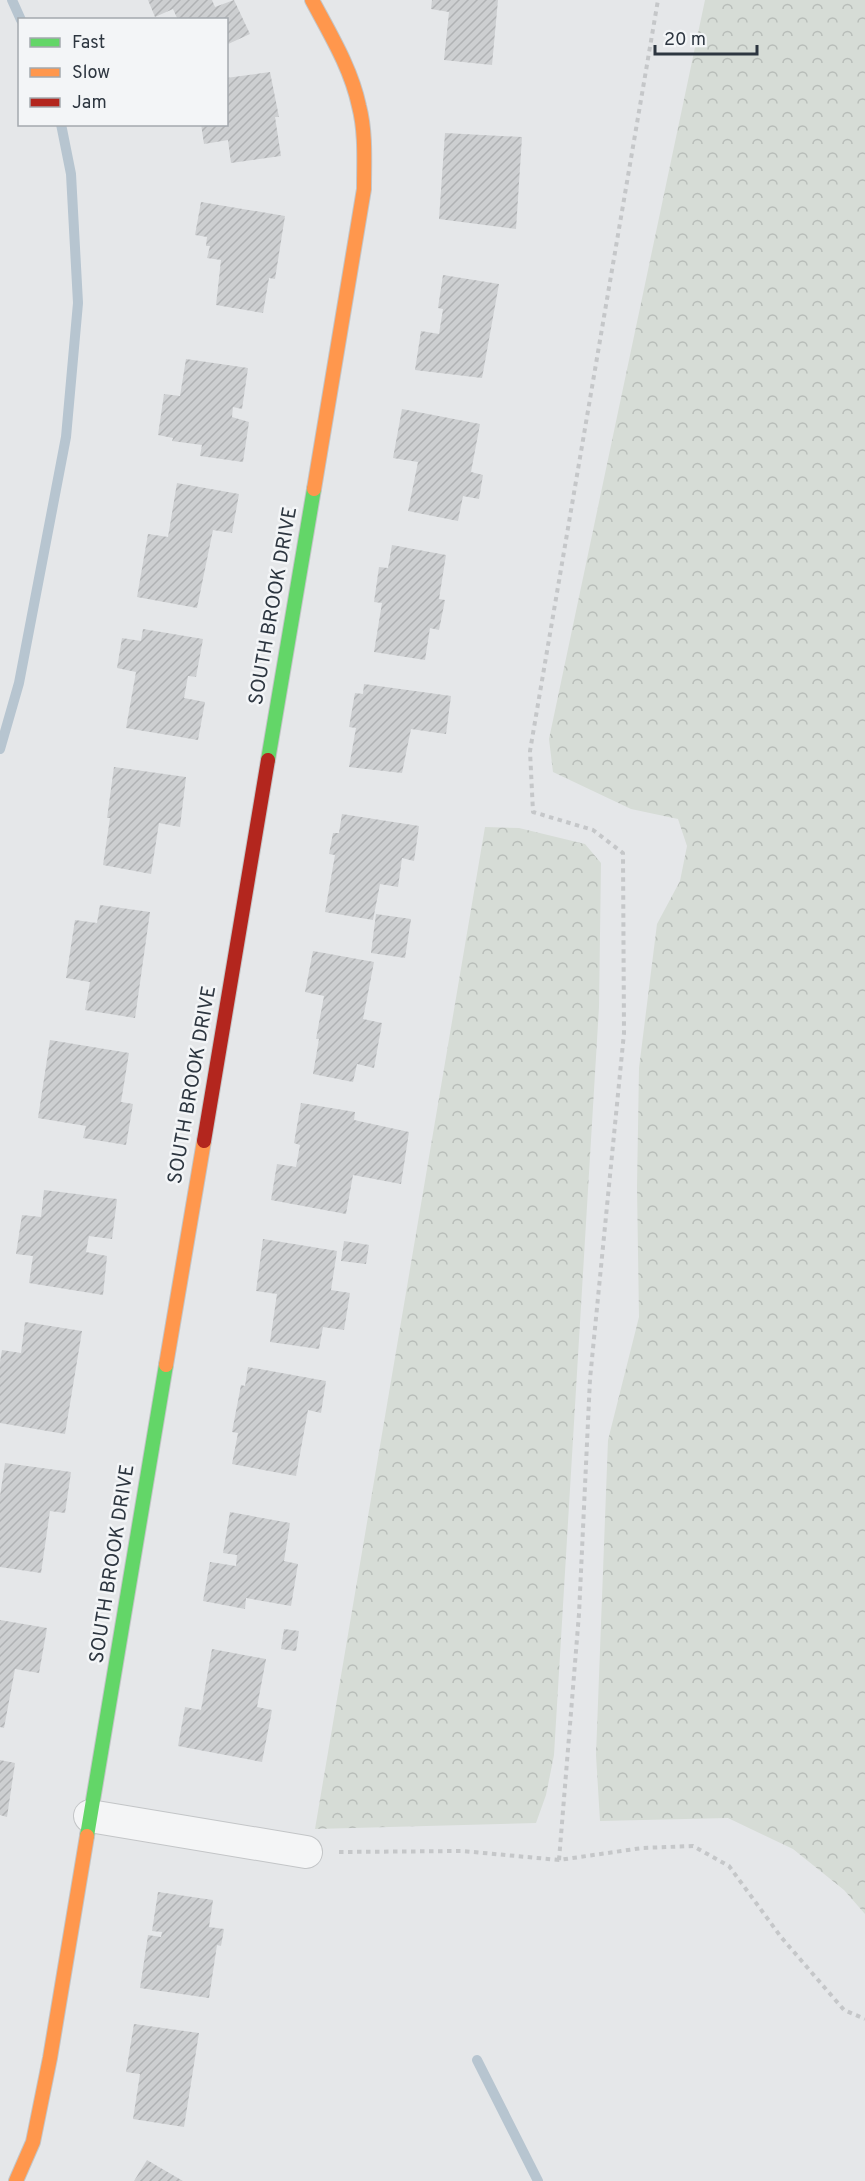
<svg xmlns="http://www.w3.org/2000/svg" width="865" height="2181" viewBox="0 0 865 2181" font-family="Overpass,sans-serif">
  <style>
    .forest { fill: url(#forest-crowns) }
    .lines { fill: none; stroke-linecap: round; stroke-linejoin: round }
    .stream { stroke: #b7c5d0; stroke-width: 10 }
    .building { fill: url(#building-hatch) }
    .street-casing { stroke: #c3c5c7; stroke-width: 34 }
    .fast-casing { stroke: #c3c5c7; stroke-width: 16 }
    .slow-casing { stroke: #c3c5c7; stroke-width: 16 }
    .jam-casing { stroke: #c3c5c7; stroke-width: 16 }
    .path { stroke: #c5c7c9; stroke-width: 4; stroke-dasharray: 4.5 4.5; stroke-linecap: butt }
    .street { stroke: #f4f5f6; stroke-width: 32 }
    .fast { stroke: #63d668; stroke-width: 14 }
    .slow { stroke: #ff974d; stroke-width: 14 }
    .jam { stroke: #b3261e; stroke-width: 14 }
    .labels { text-anchor: middle; dominant-baseline: central; stroke-width: 5; stroke-linejoin: round; paint-order: stroke }
    .street-label { font-size: 20px; fill: #2d3640; stroke: #f3f5f7 }
  </style>
  <defs>
    <pattern id="forest-crowns" width="20" height="18" patternUnits="userSpaceOnUse" patternTransform="scale(1.5)"><rect width="20" height="18" fill="#d6dcd6"/><path d="M2 6a3 3 0 1 1 6 0M12 15a3 3 0 1 1 6 0" fill="none" stroke="#b8bdb9"/></pattern>
    <pattern id="building-hatch" width="6" height="6" patternUnits="userSpaceOnUse" patternTransform="scale(1.5)"><rect width="6" height="6" fill="#cdcfd1"/><path d="M-1 1l2-2M0 6l6-6M5 7l2-2" fill="none" stroke="#b0b2b4"/></pattern>
  </defs>
  <rect width="100%" height="100%" fill="#e5e7e9"/>
  <path class="forest" d="M705,0H865V1914L844,1890L793,1849L728,1818L600,1821L596,1755L608,1440L639,1317L637,1187L639,1068L657,924L680,881L687,846L678,819L631,809L553,772L549,739Z
    M485,827L519,828L585,844L601,863L599,1007L554,1755L546,1795L536,1823L315,1829Z"/>
  <g class="lines">
    <path class="stream" d="M12,0L21,20
      M0,749L19,683L66,437L78,303L71,174L61,124
      M477,2060L538,2181"/>
  </g>
  <path class="building" d="M148,0H212L215,7L234,0L250,34L226,45V20H178L173,9L155,17Z
    M432,0H498L492,65L444,60L449,12L431,9Z
    M270,72L279,117H275L281,156L231,163L228,140L204,144L201,124H226V78Z
    M445,133L522,137L516,229L439,219Z
    M201,202L285,216L275,279L269,278L263,313L216,305L221,260L207,258L210,246H206L207,237L195,235Z
    M443,275L499,284L482,378L415,370L421,331L439,334L443,309L438,308Z
    M186,359L248,368L242,409L233,407L232,417L249,422L243,462L200,456L202,445L172,441L173,438L158,435L164,394L180,396Z
    M402,409L480,424L471,472L483,475L479,499L463,496L458,521L408,511L418,462L393,458Z
    M177,483L239,494L232,533L213,530L197,608L137,597L148,534L168,537Z
    M392,545L446,555L439,599L445,600L439,630L430,628L425,660L374,652L382,603L374,602L379,567L388,568Z
    M143,629L203,639L196,677L188,676L184,698L205,702L198,740L126,728L136,672L117,668L122,638L141,641Z
    M364,684L451,696L446,734L411,729L402,773L349,767L356,728L349,727L355,693L363,694Z
    M114,767L186,777L180,827L159,823L151,874L103,865L110,818H107Z
    M342,814L419,826L414,861L402,858L398,887L380,884L373,920L325,912L335,855L329,854L333,833H339Z
    M100,905L150,912L135,1018L85,1010L90,982L66,978L75,920L97,923Z
    M376,914L411,919L405,958L371,953Z
    M313,951L374,962L363,1019L382,1023L374,1068L357,1064L353,1082L313,1074L319,1039H316L324,996L305,992Z
    M50,1040L129,1053L121,1102L133,1104L126,1145L83,1138L86,1126L38,1118Z
    M301,1103L355,1112L354,1120L409,1132L401,1184L353,1175L346,1214L271,1200L277,1164L296,1167L300,1145L294,1143Z
    M44,1190L117,1199L112,1239L89,1236L86,1252L107,1256L103,1295L29,1283L33,1256L16,1254L22,1215L41,1217Z
    M263,1239L337,1251L331,1290L350,1293L344,1330L323,1327L319,1349L270,1342L277,1294L256,1291Z
    M344,1241L369,1245L366,1264L341,1261Z
    M25,1322L82,1331L65,1434L0,1423V1362L2,1350L21,1353Z
    M248,1367L326,1381L321,1413L308,1410L296,1476L232,1464L238,1433L232,1432L241,1385L245,1386Z
    M5,1463L71,1472L65,1513L50,1511L41,1573L0,1567V1496Z
    M230,1512L290,1523L284,1561L298,1564L291,1606L246,1598L245,1609L203,1601L210,1562L236,1566L237,1555L223,1553Z
    M0,1620L47,1628L39,1673L15,1669L4,1728L0,1727Z
    M284,1629L299,1631L296,1651L281,1649Z
    M212,1649L266,1659L257,1707L272,1710L262,1762L178,1746L185,1707L201,1710Z
    M0,1760L15,1763L7,1817L0,1815Z
    M158,1892L213,1900L209,1927L224,1929L221,1946L217,1945L209,1998L140,1988L148,1935L161,1937L162,1932L152,1931Z
    M134,2024L199,2033L184,2127L133,2119L140,2074L126,2072Z
    M147,2160L183,2181H134Z"/>
  <g class="lines">
    <g class="street-casing">
      <path id="street" d="M90,1816L306,1852"/>
    </g>
    <g class="fast-casing">
      <path id="fast" d="M268,760L314,489
        M87,1836L166,1365"/>
    </g>
    <g class="slow-casing">
      <path id="slow" d="M312,0C330,34 351,68 359,106C366,133 364,161 364,189L314,489
        M166,1365L204,1141
        M16,2181L33,2142L50,2058L87,1836"/>
    </g>
    <g class="jam-casing">
      <path id="jam" d="M204,1141L268,760"/>
    </g>
    <path class="path" d="M339,1852L462,1851L559,1860L642,1848L693,1846L729,1866L781,1937L844,2010L865,2019
      M559,1860L579,1614L590,1379L624,1033L623,853L593,830L533,812L530,751L658,0"/>
    <use href="#street" class="street"/>
    <use href="#fast" class="fast"/>
    <use href="#slow" class="slow"/>
    <use href="#jam" class="jam"/>
  </g>
  <g class="labels">
    <g class="street-label">
      <text transform="translate(274 606) rotate(-80)">SOUTH BROOK DRIVE</text>
      <text transform="translate(193 1085) rotate(-80)">SOUTH BROOK DRIVE</text>
      <text transform="translate(113 1564) rotate(-81)">SOUTH BROOK DRIVE</text>
    </g>
  </g>
  <rect x="18" y="18" width="210" height="108" fill="#f3f5f7" stroke="#a4a9ae" stroke-width="1.5"/>
  <rect x="30" y="38" width="30" height="9" fill="#63d668" stroke="#a4a9ae" stroke-width="1.5"/>
  <text x="72" y="48" font-size="18" fill="#2d3640">Fast</text>
  <rect x="30" y="68" width="30" height="9" fill="#ff974d" stroke="#a4a9ae" stroke-width="1.5"/>
  <text x="72" y="78" font-size="18" fill="#2d3640">Slow</text>
  <rect x="30" y="98" width="30" height="9" fill="#b3261e" stroke="#a4a9ae" stroke-width="1.5"/>
  <text x="72" y="108" font-size="18" fill="#2d3640">Jam</text>
  <path d="M655 45v9h102v-9" fill="none" stroke="#2d3640" stroke-width="3"/>
  <text x="664" y="45" font-size="18" fill="#2d3640" stroke="#f3f5f7" stroke-width="4.5" paint-order="stroke">20 m</text>
</svg>
